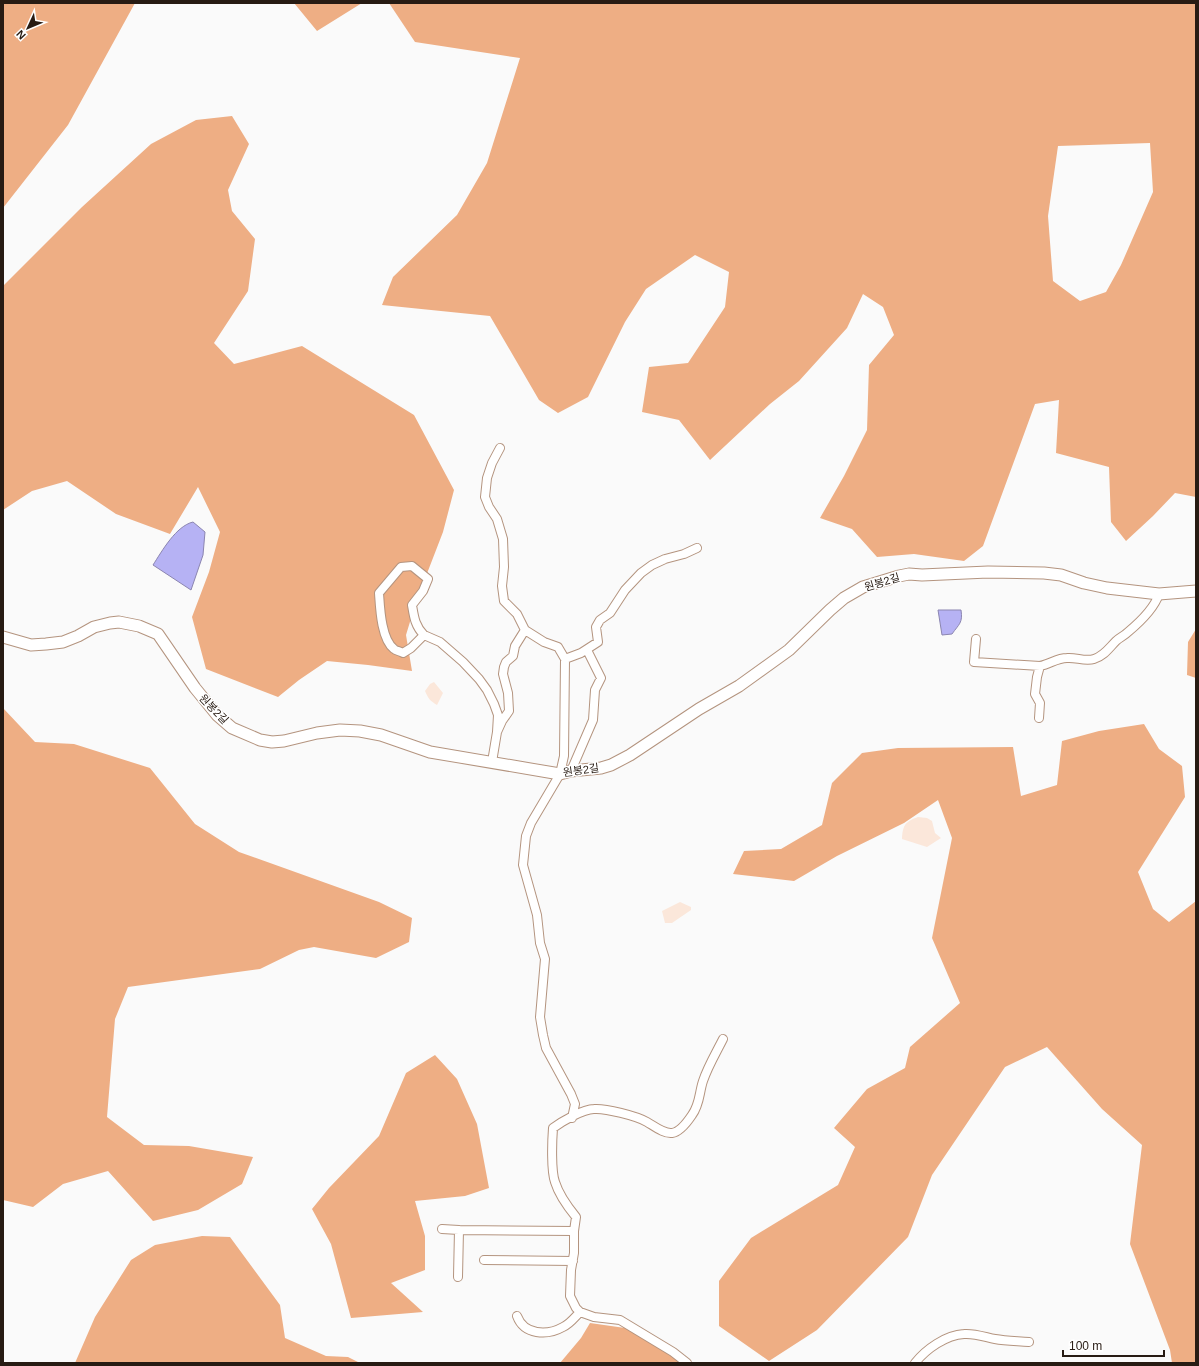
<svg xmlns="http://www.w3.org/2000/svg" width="1199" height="1366" viewBox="0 0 1199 1366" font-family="Arial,'Noto Sans KR',sans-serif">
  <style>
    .green { fill: #fbe7da }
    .forest { fill: #eeae84; fill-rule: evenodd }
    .water { fill: #b6b2f4; stroke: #8b85b0 }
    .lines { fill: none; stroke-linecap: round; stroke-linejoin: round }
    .minor-casing { stroke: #b4947f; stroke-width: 10 }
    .secondary-casing { stroke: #b4947f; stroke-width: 13 }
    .minor { stroke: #fff; stroke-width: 8 }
    .secondary { stroke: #fff; stroke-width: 11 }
    .labels { text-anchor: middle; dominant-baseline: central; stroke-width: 3; stroke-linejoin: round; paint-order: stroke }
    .street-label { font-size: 11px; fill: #271b13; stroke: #fff }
  </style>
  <rect width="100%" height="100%" fill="#fafafa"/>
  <path class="green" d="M434,682L443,693L437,705C430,701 428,698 425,691L430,684Z
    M918,817L927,818L932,821L935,833L941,838L927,847L902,839C903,826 904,822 918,817Z
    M680,902L691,907V910L672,923H665L662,911Z"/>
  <path class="forest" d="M3,3H135L68,125L3,208Z
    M294,3H362L317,31Z
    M389,3H1196V497L1175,493L1153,516L1126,541L1111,522L1109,467L1056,453L1059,400L1035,404L983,546L964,561L914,554L877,557L852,529L820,518L844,476L867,430L869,365L894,335L883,307L863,294L847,328L799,381L770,404L710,460L679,420L642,412L649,367L688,363L725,307L729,272L695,255L646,289L625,322L588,397L558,413L539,400L490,316L382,305L393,277L457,215L487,163L520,58L415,42ZM1150,143L1153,192L1121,265L1106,292L1080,301L1053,281L1048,216L1058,146Z
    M232,116L249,144L228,190L232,211L255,239L248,291L214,343L234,364L302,346L414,415L454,490L443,532L416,602L406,635L412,671L368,665L327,661L299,680L278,697L206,669L192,617L209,572L220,532L198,487L170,534L116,514L67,481L32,491L3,510V286L82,207L151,144L196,120Z
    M1196,629V678L1187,675L1188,642Z
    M3,708L35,742L74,744L150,768L195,824L239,852L379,902L412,918L409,942L376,958L314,947L299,950L260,969L128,987L115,1019L107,1117L144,1145L189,1146L253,1157L242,1184L198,1210L153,1221L108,1171L63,1184L33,1207L3,1200Z
    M1144,724L1159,749L1182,766L1185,797L1138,872L1153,909L1169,922L1196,901V1363H1172L1170,1350L1130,1244L1142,1145L1102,1109L1047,1047L1005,1067L932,1175L908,1237L817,1330L769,1361L719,1326V1281L751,1238L838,1185L855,1147L834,1128L867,1089L905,1068L910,1047L960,1003L932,938L952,838L938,800L904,823L837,856L794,881L733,874L744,851L781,849L822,825L832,783L862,753L898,748L1013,747L1021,796L1057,785L1062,741L1099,731Z
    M435,1055L457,1079L477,1124L489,1188L465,1196L415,1201L425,1236V1270L391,1283L423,1312L351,1318L331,1244L312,1209L329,1188L379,1136L406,1073Z
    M202,1236L230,1237L280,1305L285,1338L326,1356L348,1357L360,1363H75L95,1317L131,1260L155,1245Z
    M590,1323L625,1328L672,1356L680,1363H560L581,1338Z"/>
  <path class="water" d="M193,522L205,532L203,555L191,590L153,565C162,551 176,526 193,522Z
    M938,610H961C963,623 959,624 952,634L942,635Z"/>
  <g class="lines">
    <g class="minor-casing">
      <path id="minor" d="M500,448L492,463L487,478L485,497L489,507L497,519L503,539L504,567L502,586L504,601L517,614L525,630L544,642L558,647L565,659
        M424,635C415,626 414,617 412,605L423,591L428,579L412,566L401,567L379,593C380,607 381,639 394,649C396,651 400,651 403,653L411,648L424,635L440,642L463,662L479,679L487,690L494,704L498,715L497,732
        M976,639L974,662L1040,666C1050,664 1057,658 1067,658C1076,657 1085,662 1094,659C1104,656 1109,648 1116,641C1119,638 1124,636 1128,632C1140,622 1154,609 1159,594
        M1039,718L1040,703L1035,694L1037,677L1040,666
        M492,762L497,732L502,721L509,711L508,693L503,674L504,667L506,662L513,656L515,646L525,630
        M571,771L593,720L595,690L601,678L587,650
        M572,1118L575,1104L571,1094L546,1048L543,1035L540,1017L545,959L540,943L537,915L523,865L526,836L531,823L560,774L564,756L565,659L581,653L598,642L596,627L600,620L610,613L625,590L641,573L652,565L665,559L684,554L697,548
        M442,1229L459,1230
        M484,1260L573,1261
        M458,1277L459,1230L574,1231
        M517,1316C524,1335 547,1336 563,1327C570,1324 575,1317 580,1312
        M687,1363L673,1352L620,1320L594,1317L580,1312L576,1308L570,1296L571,1270L574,1253V1231L576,1217C567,1206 559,1195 555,1182C551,1171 552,1141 553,1128C561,1122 583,1109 594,1109C605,1108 637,1116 647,1122C654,1126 664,1134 672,1133C680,1132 688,1121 692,1115C700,1104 699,1093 703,1081C708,1066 716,1053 723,1039
        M915,1363C926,1349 946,1335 964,1334C974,1333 985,1337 995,1339C1006,1341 1018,1341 1029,1342"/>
    </g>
    <g class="secondary-casing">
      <path id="secondary" d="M3,637L31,645L46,644L63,642L78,636L94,627L110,623L119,622L139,626L158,634L195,688L217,715L232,728L260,740L272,742L284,741L317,733L340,730L360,731L381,735L430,752L560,774L571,771L601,768L611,765L630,755L699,709L739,686L789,650L830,610L844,598L863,587L899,576L909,574L922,575L988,572L1044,573L1061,575L1084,583L1107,588L1159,594L1196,591"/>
    </g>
    <use href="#minor" class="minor"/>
    <use href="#secondary" class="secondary"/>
  </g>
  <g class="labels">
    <g class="street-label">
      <text transform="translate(882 582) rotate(-17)">원봉2길</text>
      <text transform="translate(214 709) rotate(46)">원봉2길</text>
      <text transform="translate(581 770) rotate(-8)">원봉2길</text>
    </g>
  </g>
  <rect width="1199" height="1366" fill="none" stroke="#271b13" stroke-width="8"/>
  <g transform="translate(28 28) rotate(226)" stroke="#ffffff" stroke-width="3" paint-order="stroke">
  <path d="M0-3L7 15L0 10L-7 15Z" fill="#271b13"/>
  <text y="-6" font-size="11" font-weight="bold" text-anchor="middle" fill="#271b13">N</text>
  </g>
  <path d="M1063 1350v6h101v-6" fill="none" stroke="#271b13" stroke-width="2"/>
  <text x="1069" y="1350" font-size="12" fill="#271b13" stroke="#ffffff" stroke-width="3" paint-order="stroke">100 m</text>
</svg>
